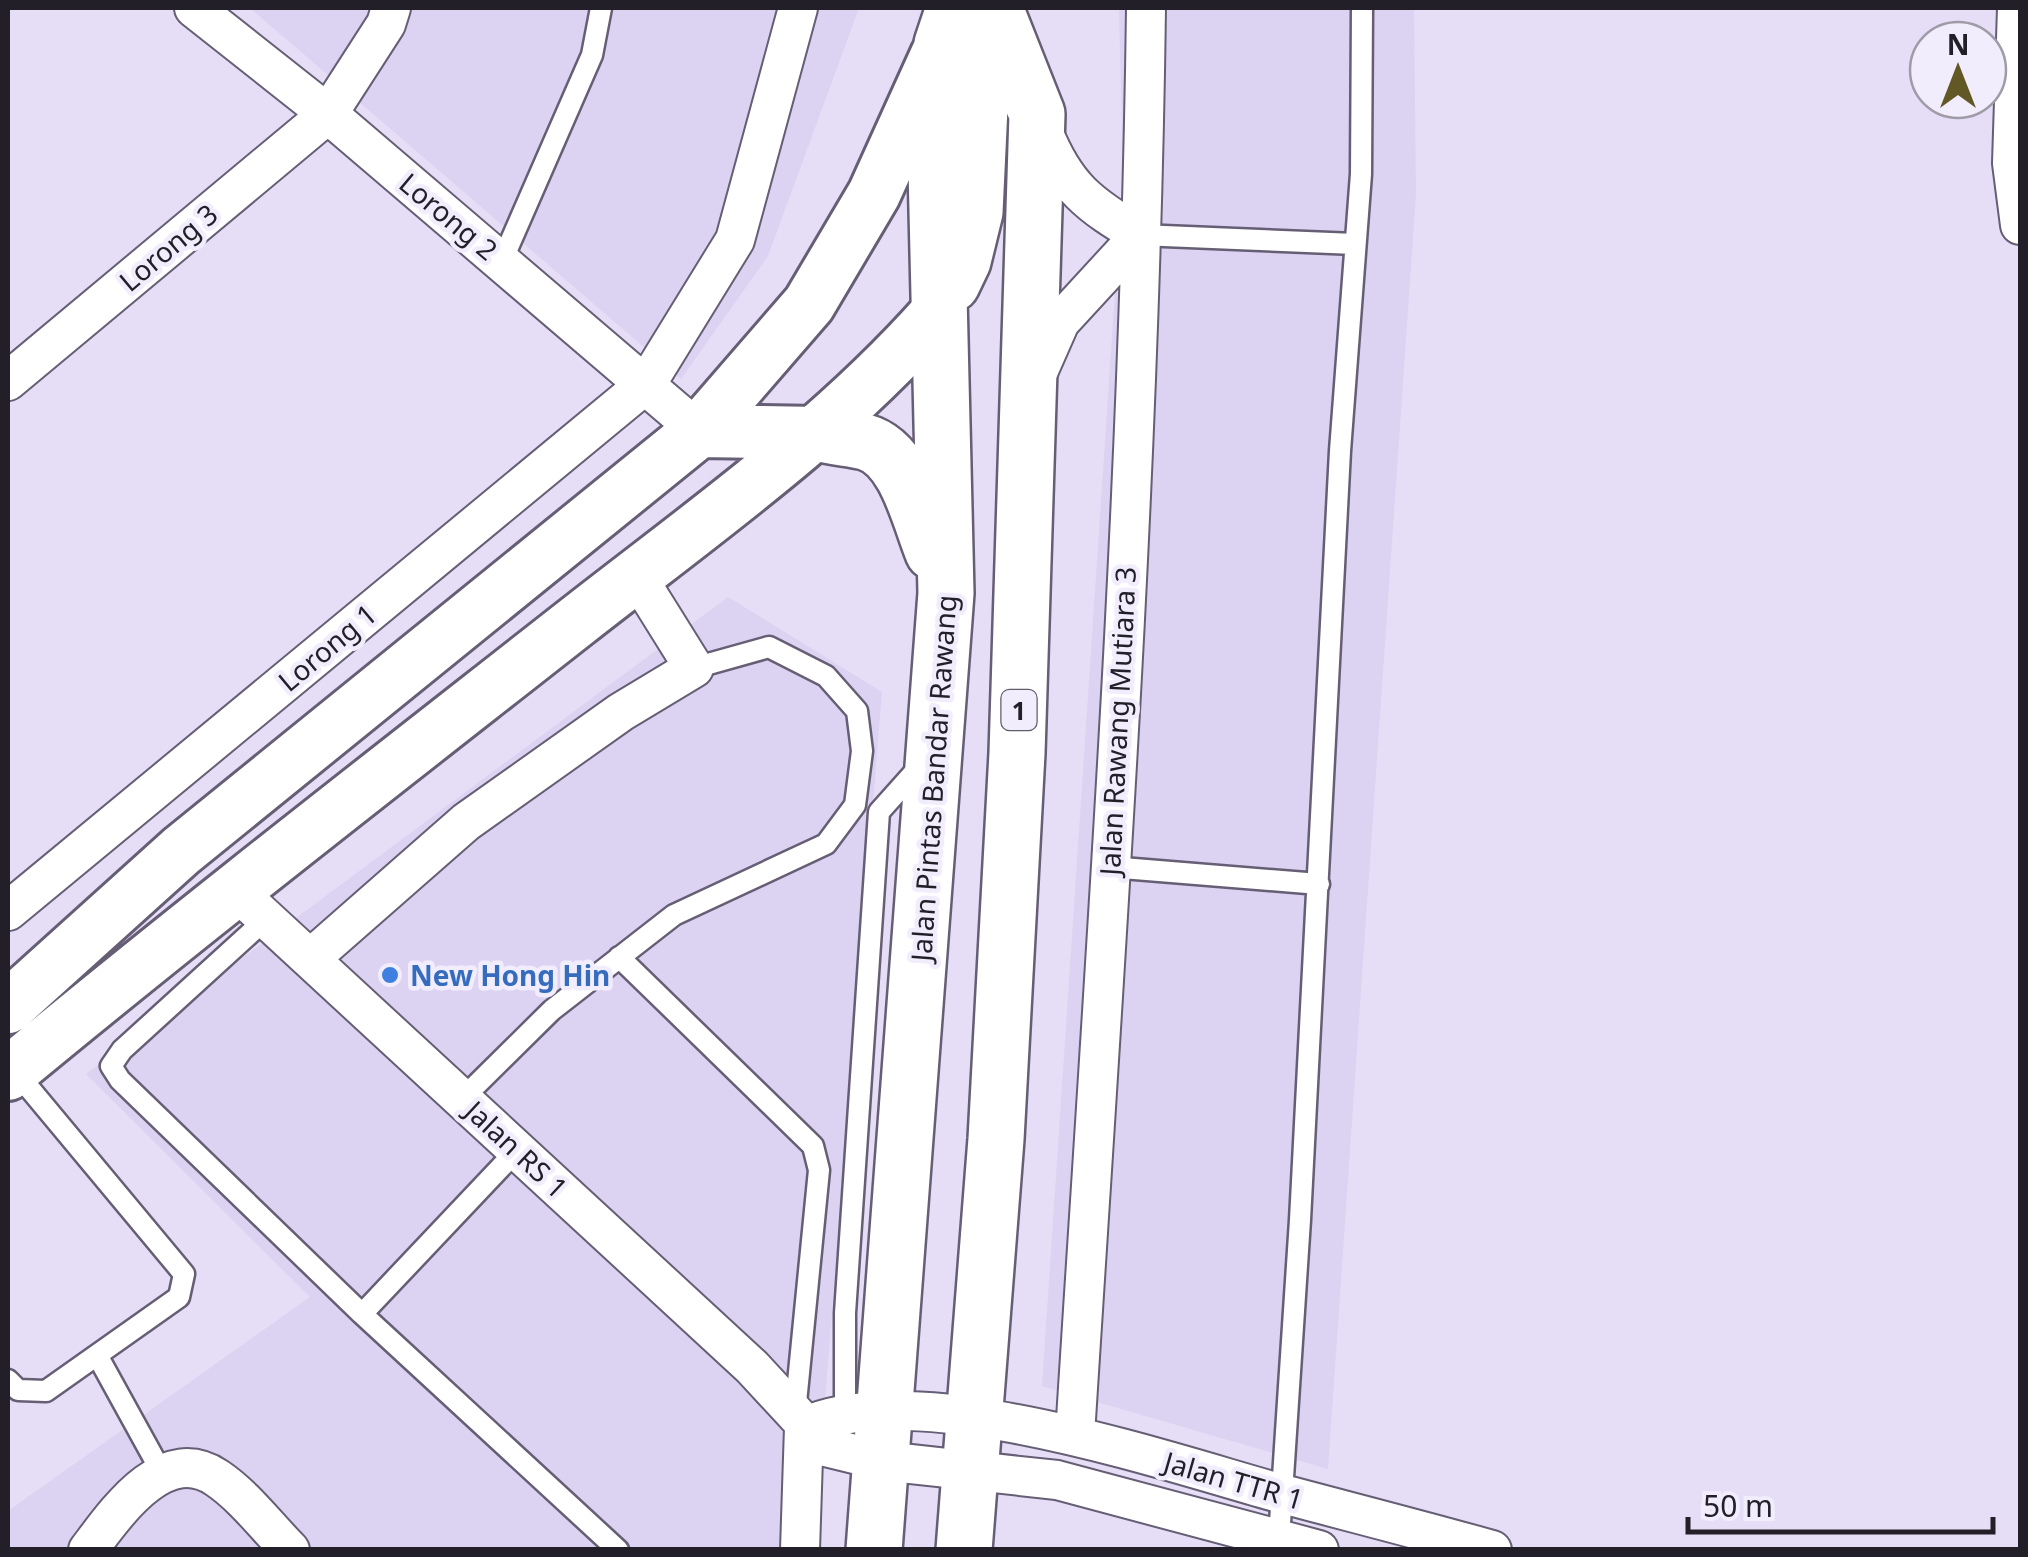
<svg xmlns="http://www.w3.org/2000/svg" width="2028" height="1557" viewBox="0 0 2028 1557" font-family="'Noto Sans',sans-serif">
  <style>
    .built { fill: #dcd2f2 }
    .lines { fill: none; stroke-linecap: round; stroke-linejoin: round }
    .lane-casing { stroke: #665e74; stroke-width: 25 }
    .street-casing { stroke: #665e74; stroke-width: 42 }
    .secondary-casing { stroke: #665e74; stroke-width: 58 }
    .primary-casing { stroke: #665e74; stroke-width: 60 }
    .lane { stroke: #fff; stroke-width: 20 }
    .street { stroke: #fff; stroke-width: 38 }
    .secondary { stroke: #fff; stroke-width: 52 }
    .primary { stroke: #fff; stroke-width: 55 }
    .shop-dot { fill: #3f7fe0; stroke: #f2edfc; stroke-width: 4 }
    .labels { text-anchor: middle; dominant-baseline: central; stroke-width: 9; stroke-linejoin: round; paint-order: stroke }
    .shield { fill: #f2edfc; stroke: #605d68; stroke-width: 2.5 }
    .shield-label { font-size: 25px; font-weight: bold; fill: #221f28 }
    .street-label { font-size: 28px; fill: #221f28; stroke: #f2edfc }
    .shop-label { font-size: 28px; font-weight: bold; fill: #366cbe; stroke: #f2edfc; text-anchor: start }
  </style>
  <rect width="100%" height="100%" fill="#e6def7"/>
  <path class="built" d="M250,8H859L768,256L681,379Z
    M1119,8H1414L1416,194L1328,1469L1042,1386L1123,171Z
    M728,597L882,692L813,1549L8,1550V1511L310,1297L86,1074Z"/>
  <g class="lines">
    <g class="lane-casing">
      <path id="lane" d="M1140,235L1355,244
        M502,261L592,55L601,8
        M1110,867L1319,884
        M268,917L122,1050L111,1066L120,1080L362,1314L618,1550
        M619,957L813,1146L819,1170L795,1413
        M463,1098L552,1010L674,915L826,844L855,805L862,751L857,711L826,676L769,647L694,668
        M362,1314L518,1149
        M97,1355L162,1473
        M8,1380L18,1390L46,1391L179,1297L184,1274L15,1071
        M845,1419V1313L879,812L921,765
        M1279,1538L1300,1220L1340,451L1361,174L1362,8"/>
    </g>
    <g class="street-casing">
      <path id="street" d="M194,8L328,114L699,431
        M2017,8L2012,163L2020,225
        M1043,131C1065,187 1089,205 1140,235
        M1038,372L1060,322L1140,235
        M8,381L328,114L386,24L391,8
        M234,889L752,1367L826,1447L883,1461L1057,1480L1319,1550
        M8,911L647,383L735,240L798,8
        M311,958L466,822L621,712L694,668L636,575
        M804,1427C913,1375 1164,1461 1279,1493C1350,1512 1421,1530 1492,1550
        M1075,1435C1105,960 1140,483 1146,8
        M88,1550C116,1513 164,1442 217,1478C244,1496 267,1527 290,1550
        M800,1550L804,1427"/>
    </g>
    <g class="secondary-casing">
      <path id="secondary" d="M699,431L818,433
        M8,1007L181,851L699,431L809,304L874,194L937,55
        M8,1074C194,920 385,772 576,622C702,523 830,434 937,313"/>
    </g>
    <g class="primary-casing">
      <path id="primary" d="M952,284L963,261L975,212L981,86L1003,36
        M818,433C834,438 849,438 865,442C906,453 919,518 933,552
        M874,1550L946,593L936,168L942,44L954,8
        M964,1550L996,1139L1017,753L1037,114L995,8"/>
    </g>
    <use href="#lane" class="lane"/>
    <use href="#street" class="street"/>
    <use href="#secondary" class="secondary"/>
    <use href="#primary" class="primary"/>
  </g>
  <circle class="shop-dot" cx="390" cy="975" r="10"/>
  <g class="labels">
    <rect class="shield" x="1001.5" y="690" width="35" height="40" rx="8"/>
    <g class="shield-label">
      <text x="1019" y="710">1</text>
    </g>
    <g class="street-label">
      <text transform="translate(449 216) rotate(40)">Lorong 2</text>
      <text transform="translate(168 247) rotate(-40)">Lorong 3</text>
      <text transform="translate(327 647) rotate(-40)">Lorong 1</text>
      <text transform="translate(1117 721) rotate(-87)">Jalan Rawang Mutiara 3</text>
      <text transform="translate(933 778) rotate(-86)">Jalan Pintas Bandar Rawang</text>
      <text transform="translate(517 1149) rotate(43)">Jalan RS 1</text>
      <text transform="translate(1234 1480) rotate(16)">Jalan TTR 1</text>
    </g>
    <g class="shop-label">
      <text x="410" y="975">New Hong Hin</text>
    </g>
  </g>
  <rect width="2028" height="1557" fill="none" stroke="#221f28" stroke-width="20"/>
  <g transform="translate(1958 70)"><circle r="48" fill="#f2edfc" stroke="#9f9ba7" stroke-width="2.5"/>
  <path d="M0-8L18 38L0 25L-18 38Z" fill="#625825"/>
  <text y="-15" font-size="28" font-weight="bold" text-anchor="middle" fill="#221f28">N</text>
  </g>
  <path d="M1688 1517v15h305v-15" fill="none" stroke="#221f28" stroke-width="5"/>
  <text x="1703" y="1517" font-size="30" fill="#221f28" stroke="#f2edfc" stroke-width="8" paint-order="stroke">50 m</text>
</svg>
